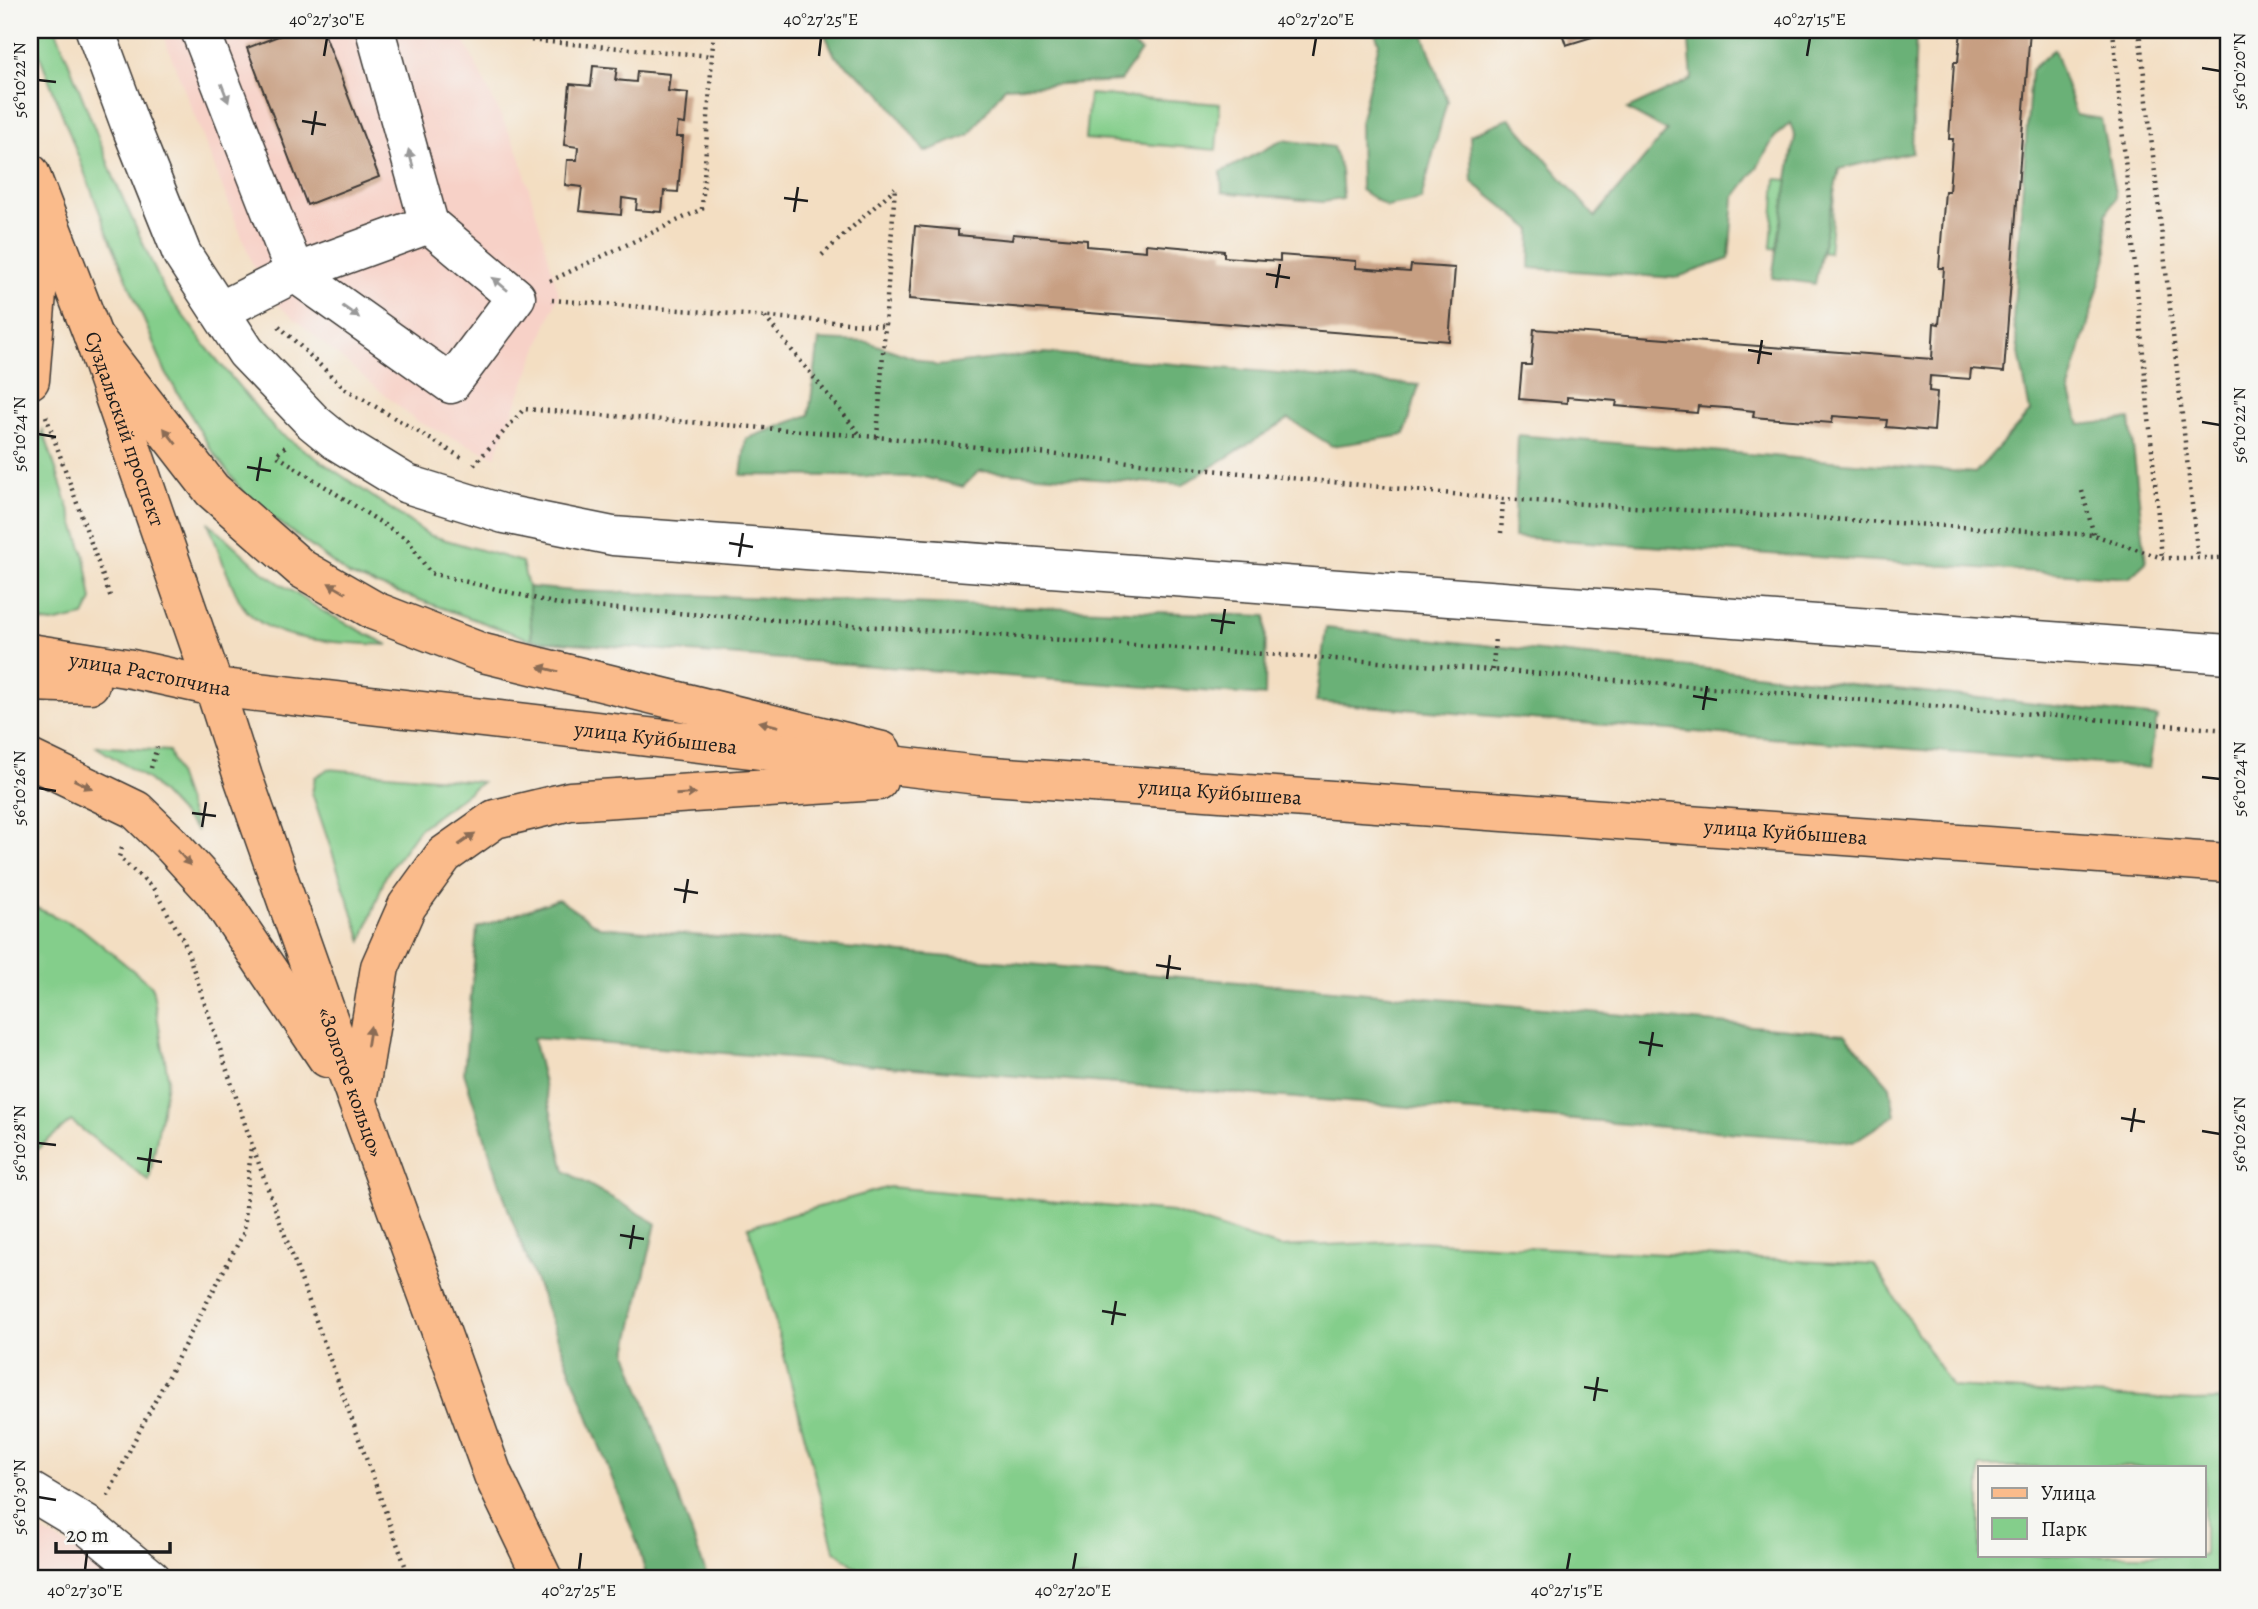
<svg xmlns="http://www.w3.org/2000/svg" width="2258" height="1609" viewBox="0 0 2258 1609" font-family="Alegreya,serif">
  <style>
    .built { fill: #f7d1c7 }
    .green { fill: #84ce8b; stroke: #507554; stroke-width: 2; fill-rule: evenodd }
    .forest { fill: #6bb177; stroke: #44664a; stroke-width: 2 }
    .building { fill: #c79f82 }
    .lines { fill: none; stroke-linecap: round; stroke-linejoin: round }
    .minor-casing { stroke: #3c3935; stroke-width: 41 }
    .major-casing { stroke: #3c3935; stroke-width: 41 }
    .highway-casing { stroke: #3c3935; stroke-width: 41 }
    .path { stroke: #3c3935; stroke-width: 4.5; stroke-dasharray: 2 5; stroke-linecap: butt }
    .minor { stroke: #fff; stroke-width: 38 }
    .major { stroke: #fabb8b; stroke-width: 38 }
    .highway { stroke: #fabb8b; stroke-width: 38 }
    .oneway { fill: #999 }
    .oneway2 { fill: #8b6c54 }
    .ticks { fill: none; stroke: #1c1c1c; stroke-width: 2.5 }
    .labels { text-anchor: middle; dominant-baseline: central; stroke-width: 7; stroke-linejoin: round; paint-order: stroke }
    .street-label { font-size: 21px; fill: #1c1c1c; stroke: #f6f6f2 }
    .neatline { fill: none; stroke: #1c1c1c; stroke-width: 2.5 }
    .ticks-label { font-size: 18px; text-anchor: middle; fill: #1c1c1c }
  </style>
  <rect width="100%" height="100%" fill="#f6f6f2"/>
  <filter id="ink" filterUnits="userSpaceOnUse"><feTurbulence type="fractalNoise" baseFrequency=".0143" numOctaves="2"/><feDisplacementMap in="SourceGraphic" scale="14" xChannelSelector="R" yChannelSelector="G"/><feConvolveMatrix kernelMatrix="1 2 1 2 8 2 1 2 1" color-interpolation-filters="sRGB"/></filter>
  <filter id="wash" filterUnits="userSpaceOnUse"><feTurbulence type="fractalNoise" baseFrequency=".00686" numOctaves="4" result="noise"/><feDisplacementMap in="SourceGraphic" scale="28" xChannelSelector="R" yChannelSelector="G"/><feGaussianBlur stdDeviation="1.57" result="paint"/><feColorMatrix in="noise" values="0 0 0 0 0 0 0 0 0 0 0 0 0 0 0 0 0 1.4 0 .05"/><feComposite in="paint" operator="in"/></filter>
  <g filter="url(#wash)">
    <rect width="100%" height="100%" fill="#f3dec2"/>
    <path class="built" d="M161,30H459L519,153L559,294L495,457L416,421L278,305L252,263Z
      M30,1525L82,1553L111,1579H30Z"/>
    <path class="green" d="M30,30H56L116,183L164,290L208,349L275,430L429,535L522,562L528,587L532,640L349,575L248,499L210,448L166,373L108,234Z
      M1089,94L1220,104L1216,150L1085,139Z
      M1776,179L1835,184L1829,253L1771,248Z
      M43,430L85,557L92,600L84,616L52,623L30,620V467Z
      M208,522L264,573L324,612L388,645C344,642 267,646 241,603C228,580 218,548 208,522Z
      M95,746L169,751L197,831L150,781Z
      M328,769L482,782L419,829L386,875L362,941L312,793L315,777Z
      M30,905L81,928L152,986L168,1077L149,1181L71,1121L30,1155Z
      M889,1187L1172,1212L1280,1247L1416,1241L1874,1265L1952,1387L2194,1401L2228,1400V1579H871L834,1550L762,1270L748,1227ZM1980,1467H2204V1555H1980Z"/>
    <path class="forest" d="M823,30H1005L1126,41L1141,51L1120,81L1005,87L969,135L925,152L881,93L835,56Z
      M1374,30H1422L1447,101L1421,200L1387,207L1361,190L1360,123L1379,43Z
      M1688,30H1916L1912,152L1839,169L1815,284L1772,278L1795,136L1790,123L1774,138L1757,168L1734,198L1729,259L1675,278L1530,268L1531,229L1472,182L1470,135L1510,118L1595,217L1667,131L1627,109L1692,79Z
      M2054,49L2076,115L2101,119L2116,198L2106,214L2107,257L2069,390L2080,425L2130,419L2146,562L2129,578L1514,537L1518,435L1975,473L2030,412L2013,320L2031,70Z
      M1283,140L1333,147L1341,170L1343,199L1323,202L1222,192L1221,172Z
      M819,340L868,342L937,366L1044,353L1419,385L1405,435L1332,446L1289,419L1182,485L979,471L963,487L923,477L741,475L746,439L809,415Z
      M528,587L575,591L1266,616L1265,696L532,640Z
      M1326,628L2157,717L2149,768L1316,702Z
      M558,899L599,927L1845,1034L1890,1086L1895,1115L1853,1142L533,1038L565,1171L656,1223L627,1352L708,1579H647L638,1545L509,1212L464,1073L477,928Z"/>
    <g id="blocks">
      <path class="building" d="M294,30H323L379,177L307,205L247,48Z
        M1561,30H1615L1566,45Z
        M1961,30H2030L2004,372L1971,369L1970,379L1930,376L1929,391L1937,392L1934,431L1886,427L1887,420L1833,416L1832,423L1753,417L1754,411L1726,408L1698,406L1697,413L1616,406L1617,401L1567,397V403L1519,399L1522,365H1531L1534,329L1932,359L1934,323L1939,324L1942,293L1944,268H1939L1945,191H1949L1953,139H1949L1954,62H1958Z
        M593,66L617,68L615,80L636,82L637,71L670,74L668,91L688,93L685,124L678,123L676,137H683L678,192L664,191L662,212L636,210L637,200L622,198L621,215L579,211L582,187L565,185L567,160H577L578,147L564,145L570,84L591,86Z
        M915,226L958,230V235L1012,240L1013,234L1087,240V246L1146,251V244L1224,251V257L1251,259L1280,261V255L1356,261V268L1410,272L1411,265L1455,268L1449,341L909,299Z"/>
    </g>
  </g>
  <g filter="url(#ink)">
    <use href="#blocks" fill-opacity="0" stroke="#3c3935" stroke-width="2"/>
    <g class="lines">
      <g class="minor-casing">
        <path id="minor" d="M95,30L129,122L182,254L246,352L313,422L335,440L407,484L504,514L613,536L2228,654
          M200,30L295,273L451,384L516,297L429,224L375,30
          M220,311L295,273L429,224
          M30,1491L85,1524L152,1579"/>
      </g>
      <g class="major-casing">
        <g id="major">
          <path id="s1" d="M30,173L93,336L214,687"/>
          <path d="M93,336L212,490L302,569L375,611L483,653L882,751"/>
          <path d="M30,380L43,219"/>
        </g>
      </g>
      <g class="highway-casing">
        <g id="highway">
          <path id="s2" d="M30,653L132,669L214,687L978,775L2228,863"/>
          <path d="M30,682L90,684"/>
          <path id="s3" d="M214,687L243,777L358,1103L493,1475L543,1579"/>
          <path d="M30,759L136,810L169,842L219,897L327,1058"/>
          <path d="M358,1101L380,967L407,906L444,855L495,819L570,801L878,781"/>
        </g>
      </g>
      <path class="path" d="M527,30V40L712,56L714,30
        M2113,30L2162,558
        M2139,30L2198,558
        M822,255L895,188
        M550,281L702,209L712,56
        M552,300L886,326
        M765,317L861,436
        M279,326L344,388L464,459
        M46,416L111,599
        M877,437L895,187
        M285,447L276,455L408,540L430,573L562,605L1493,670L2228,730
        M474,465L524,409L877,437L1503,499L2094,535L2162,558H2228
        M2082,491L2094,535
        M1501,533L1503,499
        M1493,670L1495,636
        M151,768L157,747
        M122,848L119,857L153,888L184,941L251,1142L410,1579
        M108,1496L133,1443L244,1232L251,1146"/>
      <use href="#minor" class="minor"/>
      <use href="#major" class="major"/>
      <use href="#highway" class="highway"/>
    </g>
    <defs><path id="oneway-solid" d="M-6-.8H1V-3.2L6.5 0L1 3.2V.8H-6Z" transform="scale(1.75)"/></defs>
    <g class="oneway">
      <use href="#oneway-solid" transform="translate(225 93) rotate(69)"/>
      <use href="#oneway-solid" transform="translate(411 159) rotate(-105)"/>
      <use href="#oneway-solid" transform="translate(500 284) rotate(-140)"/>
      <use href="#oneway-solid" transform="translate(351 312) rotate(35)"/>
    </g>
    <g class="oneway2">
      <use href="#oneway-solid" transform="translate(170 436) rotate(-128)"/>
      <use href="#oneway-solid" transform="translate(337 588) rotate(-150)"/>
      <use href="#oneway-solid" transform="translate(548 669) rotate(-166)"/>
      <use href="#oneway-solid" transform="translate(769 724) rotate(-166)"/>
      <use href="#oneway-solid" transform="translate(83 784) rotate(26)"/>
      <use href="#oneway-solid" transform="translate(686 794) rotate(-4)"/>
      <use href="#oneway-solid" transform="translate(467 839) rotate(-35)"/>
      <use href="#oneway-solid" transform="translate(184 858) rotate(49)"/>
      <use href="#oneway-solid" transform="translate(369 1036) rotate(-81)"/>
    </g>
  </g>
  <path class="ticks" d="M324,56L327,38M819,56L821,38M1313,56L1316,38M1807,56L1810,38M2202,68L2220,71M38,80L56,82M302,121L326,125M312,135L316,111M784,198L808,201M794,212L798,187M1266,274L1290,278M1276,288L1280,264M1748,350L1772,354M1758,364L1762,340M2202,422L2220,425M38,434L56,437M247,467L271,471M257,481L261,457M729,543L753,547M739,557L743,533M1211,620L1235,623M1221,634L1225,609M1693,696L1717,700M1703,710L1707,686M2202,777L2220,779M38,788L56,791M192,813L216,816M202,827L206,802M674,889L698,893M684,903L688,879M1156,965L1181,969M1167,979L1170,955M1639,1042L1663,1046M1649,1056L1653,1032M2121,1118L2145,1122M2202,1131L2220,1134M2131,1132L2135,1108M38,1143L56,1145M137,1158L162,1162M148,1172L151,1148M620,1235L644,1239M630,1249L634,1225M1102,1311L1126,1315M1112,1325L1116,1301M1584,1387L1608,1391M1594,1401L1598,1377M38,1497L56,1500M85,1570L87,1553M579,1570L581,1553M1073,1570L1076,1553M1567,1570L1570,1553"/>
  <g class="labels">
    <g class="street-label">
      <text stroke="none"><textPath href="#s1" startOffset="273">Суздальский проспект</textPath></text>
      <text stroke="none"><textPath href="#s2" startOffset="122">улица Растопчина</textPath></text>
      <text stroke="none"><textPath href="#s2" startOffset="632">улица Куйбышева</textPath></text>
      <text stroke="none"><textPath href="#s2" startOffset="1199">улица Куйбышева</textPath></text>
      <text stroke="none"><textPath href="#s2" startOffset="1766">улица Куйбышева</textPath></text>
      <text stroke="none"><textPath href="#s3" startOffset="418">«Золотое кольцо»</textPath></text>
    </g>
  </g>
  <rect width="2258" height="1609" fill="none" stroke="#f6f6f2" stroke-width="77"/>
  <rect x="1978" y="1466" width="228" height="91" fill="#f6f6f2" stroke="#9f9f9c" stroke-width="2"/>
  <rect x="1992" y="1488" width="35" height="10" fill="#fabb8b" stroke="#9f9f9c" stroke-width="2"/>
  <text x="2041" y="1500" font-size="21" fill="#1c1c1c">Улица</text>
  <rect x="1992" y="1518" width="35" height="21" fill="#84ce8b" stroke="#9f9f9c" stroke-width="2"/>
  <text x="2041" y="1536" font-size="21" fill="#1c1c1c">Парк</text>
  <path d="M56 1542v10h114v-10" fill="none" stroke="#1c1c1c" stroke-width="3.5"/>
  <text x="66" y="1542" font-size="21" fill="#1c1c1c" stroke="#f6f6f2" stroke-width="5" paint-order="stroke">20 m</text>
  <rect x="38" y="38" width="2182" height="1532" class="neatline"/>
  <g class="ticks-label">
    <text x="327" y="25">40°27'30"E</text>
    <text x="821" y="25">40°27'25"E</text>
    <text x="1316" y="25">40°27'20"E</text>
    <text x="1810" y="25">40°27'15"E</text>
    <text transform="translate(2239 71) rotate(-90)" y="6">56°10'20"N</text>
    <text transform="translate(19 80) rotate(-90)" y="6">56°10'22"N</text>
    <text transform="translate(2239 425) rotate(-90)" y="6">56°10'22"N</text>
    <text transform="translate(19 434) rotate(-90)" y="6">56°10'24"N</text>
    <text transform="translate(2239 779) rotate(-90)" y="6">56°10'24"N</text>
    <text transform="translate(19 788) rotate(-90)" y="6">56°10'26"N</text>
    <text transform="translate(2239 1134) rotate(-90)" y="6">56°10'26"N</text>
    <text transform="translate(19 1143) rotate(-90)" y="6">56°10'28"N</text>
    <text transform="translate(19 1497) rotate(-90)" y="6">56°10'30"N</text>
    <text x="85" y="1596">40°27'30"E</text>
    <text x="579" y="1596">40°27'25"E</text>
    <text x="1073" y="1596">40°27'20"E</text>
    <text x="1567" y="1596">40°27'15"E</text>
  </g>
</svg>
